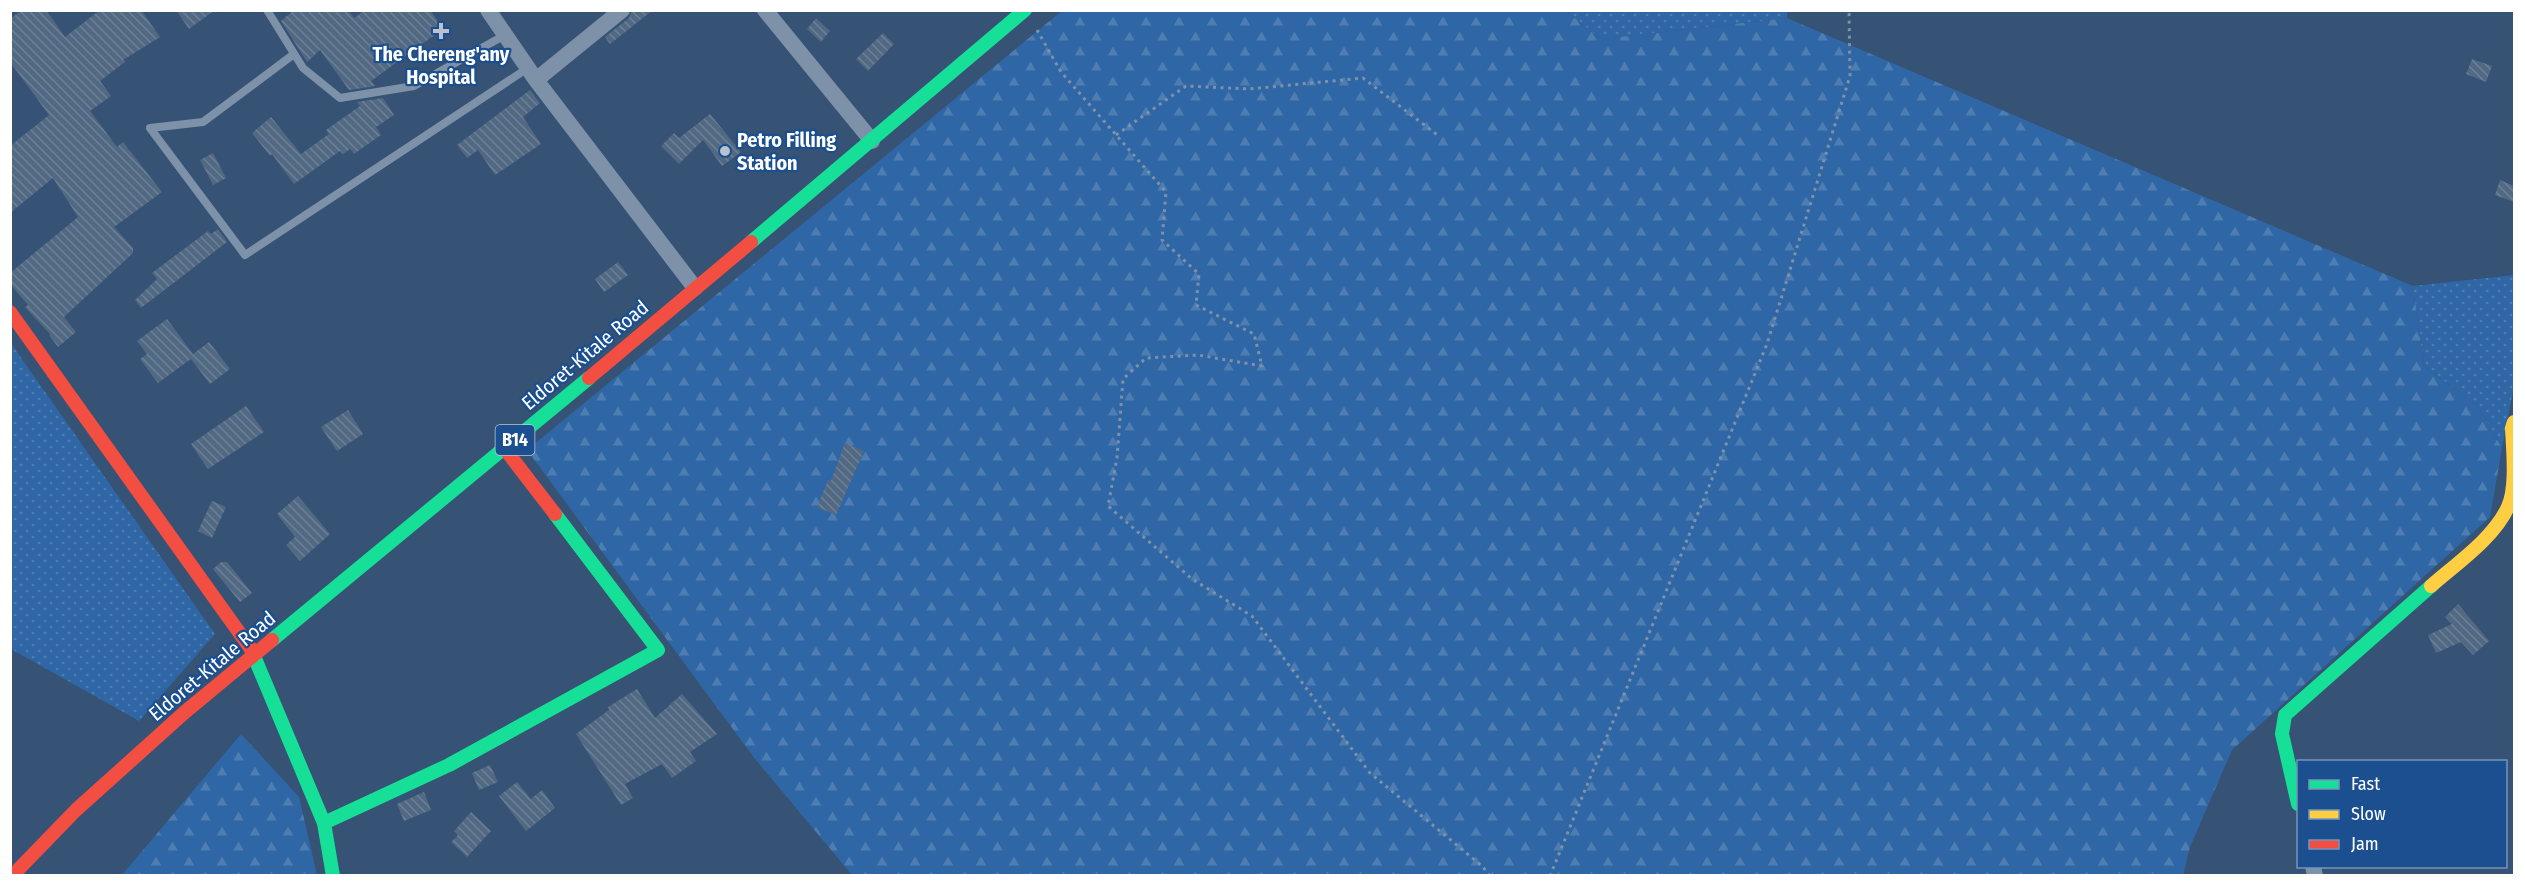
<svg xmlns="http://www.w3.org/2000/svg" width="2525" height="886" viewBox="0 0 2525 886" font-family="'Fira Sans Condensed',sans-serif">
  <style>
    .grass { fill: url(#grass-dots) }
    .forest { fill: url(#forest-firs) }
    .building { fill: url(#building-back-hatch) }
    .lines { fill: none; stroke-linecap: round; stroke-linejoin: round }
    .path { stroke: #7d92a8; stroke-width: 3; stroke-dasharray: 3 4.5; stroke-linecap: butt }
    .lane { stroke: #7d92a8; stroke-width: 8 }
    .street { stroke: #7d92a8; stroke-width: 16 }
    .fast { stroke: #16e098; stroke-width: 14 }
    .slow { stroke: #ffcf43; stroke-width: 14 }
    .jam { stroke: #f24e42; stroke-width: 14 }
    .poi-dot { fill: #b9c2ce; stroke: #1b4f8f; stroke-width: 2 }
    .labels { text-anchor: middle; dominant-baseline: central; stroke-width: 4.5; stroke-linejoin: round; paint-order: stroke }
    .shield { fill: #1b4f8f; stroke: #bbcadd; stroke-width: 1.5 }
    .shield-label { font-size: 18px; font-weight: bold; fill: #fff }
    .poi-label { font-size: 20px; font-weight: bold; fill: #fff; stroke: #1b4f8f }
    .street-label { font-size: 20px; fill: #fff; stroke: #1b4f8f }
  </style>
  <defs>
    <pattern id="grass-dots" width="8" height="8" patternUnits="userSpaceOnUse" patternTransform="scale(1.5)"><rect width="8" height="8" fill="#2f66a5"/><path d="M2 2h.1M6 6h.1" fill="none" stroke="#4e7db2" stroke-width="1.8" stroke-linecap="round"/></pattern>
    <pattern id="forest-firs" width="22" height="20" patternUnits="userSpaceOnUse" patternTransform="scale(1.5)"><rect width="22" height="20" fill="#2f66a5"/><path d="M5 1l3.5 6h-7zM16 11l3.5 6h-7z" fill="#4e7db2"/></pattern>
    <pattern id="building-back-hatch" width="6" height="6" patternUnits="userSpaceOnUse" patternTransform="scale(1.5)"><rect width="6" height="6" fill="#526984"/><path d="M-1 5l2 2M0 0l6 6M5-1l2 2" fill="none" stroke="#6c8096"/></pattern>
  </defs>
  <rect width="100%" height="100%" fill="#365274"/>
  <path class="grass" d="M1787,10V18L1601,39L1566,11Z
    M2514,275V386L2502,448L2478,406L2424,366L2413,286Z
    M10,342L215,634L139,721L11,649Z"/>
  <path class="forest" d="M1063,10L1566,11L1601,39L1787,18L2413,286L2424,366L2478,406L2502,448L2490,517L2232,750L2190,847L2183,876L852,875L755,759L527,450Z
    M241,734L299,797L317,875H122Z"/>
  <path class="building" d="M22,10H46L65,37L100,10H141L160,37L123,60L125,62L100,81L111,96L90,111L117,147L123,142L162,192L114,227L133,248V253L64,317L76,332L58,347L49,335L50,334L25,307L28,305L10,284V273L78,217L53,178L10,213V146L49,115L10,62V19Z
    M176,10H215L189,29Z
    M294,10H348L354,18L365,10H430L443,29L371,81L375,86L349,90L320,50L307,62L281,21Z
    M632,10H653L610,44L605,37L629,18Z
    M816,18L830,31L821,42L807,29Z
    M883,33L894,44L868,71L856,59Z
    M2472,59L2492,66L2486,82L2466,74Z
    M530,90L540,103L523,117L541,144L495,175L478,150L467,158L457,145Z
    M383,98L394,115L376,127L381,135L354,154L350,149L343,154L340,151L294,184L272,154L270,156L252,133L271,117L301,154L329,134L326,130L360,106L357,102Z
    M710,114L741,152L722,166L703,140L679,164L661,146L674,133L679,138Z
    M213,153L226,178L213,185L200,160Z
    M2500,180L2514,186V202L2495,195Z
    M218,229L227,242L141,308L135,300L157,279L152,273L208,231L211,234Z
    M618,262L628,275L604,292L595,279Z
    M167,319L193,354L209,342L230,369L210,384L191,359L158,383L140,359L147,354L137,341Z
    M246,406L264,432L208,469L191,444Z
    M348,410L363,434L337,451L321,427Z
    M845,443L864,451L836,515L817,507L828,480L831,481Z
    M298,496L330,534L300,561L286,545L295,537L277,514Z
    M212,501L226,507L212,538L198,531Z
    M221,562H227L252,593L240,602L213,569Z
    M2458,604L2489,641L2473,655L2461,642L2436,653L2428,635L2452,624L2445,617Z
    M637,689L655,718L682,694L717,734L690,752L696,761L672,778L662,764L625,784L633,798L621,805L576,734L609,710L608,707Z
    M490,765L498,782L479,790L472,773Z
    M517,782L531,799L542,790L555,808L526,831L499,796Z
    M424,792L431,810L404,821L397,804Z
    M471,812L491,831L467,857L451,842L458,835L454,831Z"/>
  <g class="lines">
    <path class="path" d="M1037,30L1061,72L1166,192L1162,240L1199,274L1196,305L1254,334L1262,366L1198,355L1146,358L1123,379L1117,458L1108,506L1192,579L1252,616L1370,773L1482,866L1490,876
      M1116,135L1186,86L1249,89L1363,78L1440,137
      M1550,876L1767,344L1850,76L1849,10"/>
    <path class="lane" d="M267,10L303,68L340,98L414,86L505,35
      M294,54L203,122L150,128L245,255L528,68"/>
    <path class="street" d="M488,10L536,80L695,288
      M765,10L872,141
      M536,80L622,10
      M2313,866L2315,876"/>
    <path class="fast" d="M751,242L1025,10
      M272,640L589,378
      M251,649L324,823L333,876
      M2298,804L2282,734L2285,715L2431,586
      M324,823L449,765L658,650L555,514"/>
    <path class="slow" d="M2431,586C2457,563 2493,539 2508,507C2517,487 2513,450 2512,428L2514,422"/>
    <path class="jam" d="M10,312L251,649
      M589,378L751,242
      M505,449L555,514
      M12,876L76,810L185,712L272,640"/>
  </g>
  <g class="poi-dot">
    <path d="M438 22h6v6h6v6h-6v6h-6v-6h-6v-6h6z"/>
    <circle cx="725" cy="151" r="6"/>
  </g>
  <g class="labels">
    <rect class="shield" x="495.5" y="425" width="39" height="30" rx="4.5"/>
    <g class="shield-label">
      <text x="515" y="440">B14</text>
    </g>
    <g class="poi-label">
      <text x="441" y="54">The Chereng'any<tspan x="441" dy="23">Hospital</tspan></text>
      <text x="737" y="140" text-anchor="start">Petro Filling<tspan x="737" dy="23">Station</tspan></text>
    </g>
    <g class="street-label">
      <text transform="translate(585 355) rotate(-40)">Eldoret-Kitale Road</text>
      <text transform="translate(212 666) rotate(-40)">Eldoret-Kitale Road</text>
    </g>
  </g>
  <rect width="2525" height="886" fill="none" stroke="#ffffff" stroke-width="24"/>
  <rect x="2297" y="760" width="210" height="108" fill="#1b4f8f" stroke="#7695bc" stroke-width="1.5"/>
  <rect x="2309" y="780" width="30" height="9" fill="#16e098" stroke="#7695bc" stroke-width="1.5"/>
  <text x="2351" y="790" font-size="18" fill="#ffffff">Fast</text>
  <rect x="2309" y="810" width="30" height="9" fill="#ffcf43" stroke="#7695bc" stroke-width="1.5"/>
  <text x="2351" y="820" font-size="18" fill="#ffffff">Slow</text>
  <rect x="2309" y="840" width="30" height="9" fill="#f24e42" stroke="#7695bc" stroke-width="1.5"/>
  <text x="2351" y="850" font-size="18" fill="#ffffff">Jam</text>
</svg>
